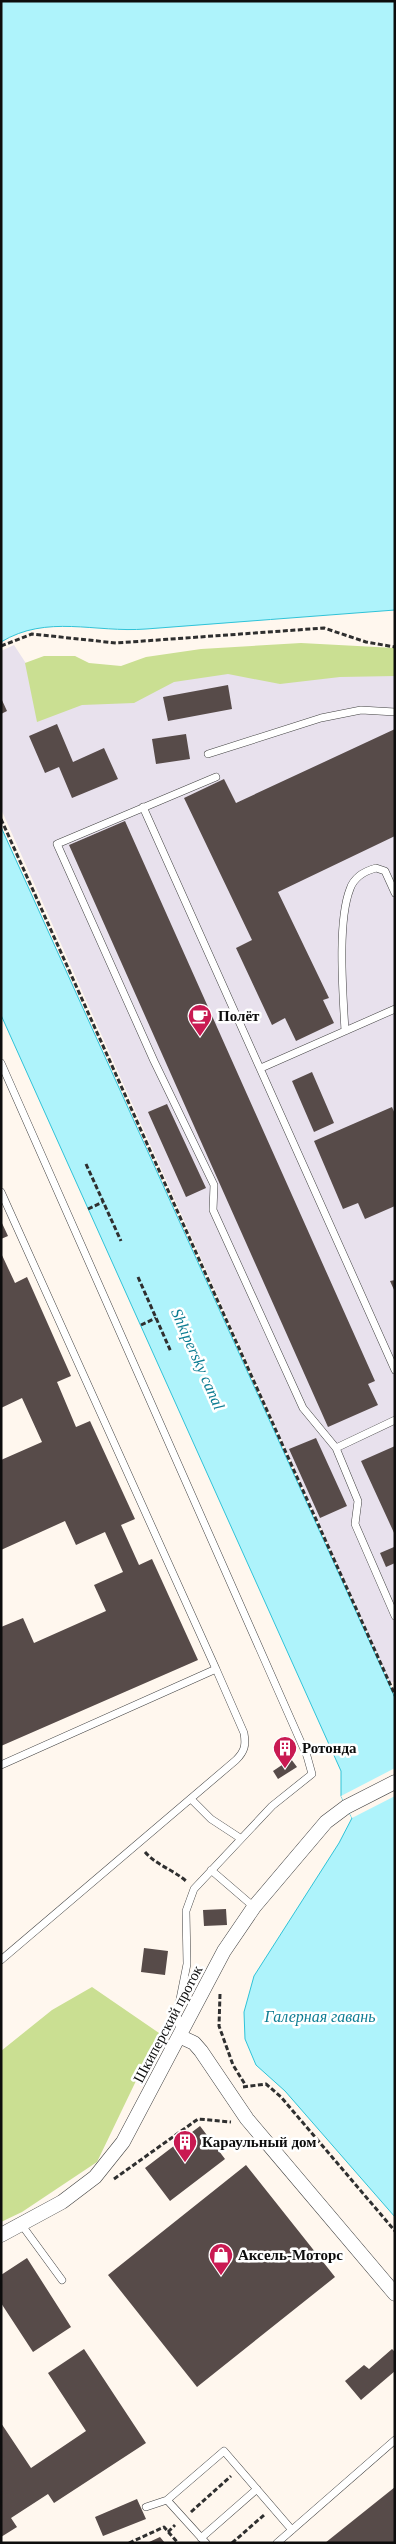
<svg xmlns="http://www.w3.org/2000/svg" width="396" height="2544" viewBox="0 0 396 2544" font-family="'Times New Roman',serif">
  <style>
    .industrial { fill: #e8e1ed }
    .forest { fill: #cadf92 }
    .water { fill: #aef3fb; stroke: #2fc3d8 }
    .pier { fill: #fff7ee }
    .building { fill: #574b49 }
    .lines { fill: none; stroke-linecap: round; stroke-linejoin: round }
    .service-casing { stroke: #404040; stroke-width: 8 }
    .minor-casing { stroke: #404040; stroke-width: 15 }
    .path { stroke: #2f2f2f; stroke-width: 3; stroke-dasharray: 5 2.5; stroke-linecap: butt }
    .service { stroke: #fff; stroke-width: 7 }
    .minor { stroke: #fff; stroke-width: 14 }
    .labels { text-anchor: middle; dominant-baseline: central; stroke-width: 5; stroke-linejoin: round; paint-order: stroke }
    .poi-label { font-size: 15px; font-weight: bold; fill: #0d0d0d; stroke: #fff; text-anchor: start }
    .street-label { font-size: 15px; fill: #0d0d0d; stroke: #fff }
    .water-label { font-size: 16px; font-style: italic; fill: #0d7d93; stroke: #fff }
  </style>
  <rect width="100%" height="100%" fill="#fff7ee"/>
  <path class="industrial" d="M14,645L29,668H395V1681L390,1683L1,809V651Z"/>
  <path class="forest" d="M301,643L395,648V676L340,677L280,684L228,674L174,682L134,703L82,705L37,722L25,663L44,656H75L89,663L121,666L146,657L201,649Z
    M92,1987L159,2033L97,2162L22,2212L1,2222V2051L52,2010Z"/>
  <path class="water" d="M1,1H395V610C312,616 229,623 146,629C95,633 47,614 1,642Z
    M1,827L395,1698V2217L285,2091L256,2065L245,2039L244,2012L254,1976L339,1843L352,1818L341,1796V1771L1,1015Z"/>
  <path class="pier" d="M395,1768V1796L352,1818L341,1796Z"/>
  <path class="building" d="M228,685L232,709L168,721L163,697Z
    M1,698L7,711L1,714Z
    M57,724L73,762L104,748L118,779L72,798L59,767L45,773L29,736Z
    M395,729V836L278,892L329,998L323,1000L334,1023L296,1041L285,1018L272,1025L236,948L252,940L184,798L224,779L236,803Z
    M186,734L190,759L156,764L152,739Z
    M125,821L375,1381L368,1384L378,1405L328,1427L69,845Z
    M312,1072L334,1123L314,1132L292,1081Z
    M167,1104L206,1188L186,1197L148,1112Z
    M392,1107L395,1114V1206L365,1219L358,1203L343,1209L314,1141Z
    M1,1221L8,1236L1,1239Z
    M1,1253L15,1283L27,1277L71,1376L57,1382L76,1427L90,1421L135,1519L121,1525L139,1565L152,1559L198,1660L1,1746V1627L23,1618L34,1643L106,1611L94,1585L123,1572L105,1532L76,1545L65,1521L1,1550V1460L42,1442L22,1398L1,1408Z
    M395,1280V1292L390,1281Z
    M316,1438L347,1506L320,1518L289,1449Z
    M395,1446V1535L361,1461Z
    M394,1547L395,1563L386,1567L380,1553Z
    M291,1759L297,1767L278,1779L273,1771Z
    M226,1909L227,1925L204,1926L203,1910Z
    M144,1948L168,1951L165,1975L141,1972Z
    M200,2126L225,2159L170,2201L145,2168Z
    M246,2165L335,2277L197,2387L108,2275Z
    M27,2258L71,2327L33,2352L1,2303V2275Z
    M84,2349L146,2443L54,2503L48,2494L11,2518L17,2527L1,2537V2423L31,2468L86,2431L48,2373Z
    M392,2349L395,2352V2371L361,2400L345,2381L364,2365L369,2369Z
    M395,2487V2543H325Z
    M137,2499L146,2519L103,2536L95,2517Z
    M160,2537L165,2543H147Z"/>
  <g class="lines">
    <g class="service-casing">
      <path id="service" d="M208,754L321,718L361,710L395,712
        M216,777L57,844L154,1061L214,1185L213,1210L303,1408L336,1448L358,1501L355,1524L395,1616
        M143,807L395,1370
        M345,1031C343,994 337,922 350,889C354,877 365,871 376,868L385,871L395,893
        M1,1063L307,1756L312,1774L272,1806L194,1889L186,1911L187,1964L177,2014L180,2031
        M261,1068L395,1009
        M1,1192L216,1669
        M336,1448L395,1420
        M1,1765L216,1669L244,1733C246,1745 245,1751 236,1760L1,1960
        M191,1799L211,1819L240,1838
        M211,1870L254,1907
        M21,2224L62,2280
        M167,2500L224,2451L292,2530
        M146,2507L167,2500L206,2543
        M201,2538L257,2489
        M277,2543L395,2440"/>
    </g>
    <g class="minor-casing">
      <path id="minor" d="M181,2037L194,2043L201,2051L247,2119L395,2294
        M1,2235L62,2202L95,2177L123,2142L224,1951L254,1907L326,1822L346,1807L395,1782"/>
    </g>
    <path class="path" d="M1,646L32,634L116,643L324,628L366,642L395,647
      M1,819L395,1695
      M86,1164L121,1241
      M88,1209L103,1202
      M138,1277L171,1352
      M141,1325L156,1318
      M145,1852C156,1865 172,1869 186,1881
      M220,1994L219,2026L233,2065L246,2086
      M243,2087L266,2084L281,2097L395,2231
      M114,2179L198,2119L231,2122
      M191,2512L231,2476
      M168,2532L175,2525
      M129,2543L164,2527L178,2543
      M232,2543L264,2515"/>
    <use href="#service" class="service"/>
    <use href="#minor" class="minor"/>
  </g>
  <defs>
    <g id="cafe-pin" transform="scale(1.25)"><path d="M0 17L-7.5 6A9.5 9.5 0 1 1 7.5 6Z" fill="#c91a52" stroke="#fff"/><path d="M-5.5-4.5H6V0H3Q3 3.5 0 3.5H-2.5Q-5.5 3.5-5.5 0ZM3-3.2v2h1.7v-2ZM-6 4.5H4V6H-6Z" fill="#fff"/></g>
    <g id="building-pin" transform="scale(1.25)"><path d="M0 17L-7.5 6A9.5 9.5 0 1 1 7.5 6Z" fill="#c91a52" stroke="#fff"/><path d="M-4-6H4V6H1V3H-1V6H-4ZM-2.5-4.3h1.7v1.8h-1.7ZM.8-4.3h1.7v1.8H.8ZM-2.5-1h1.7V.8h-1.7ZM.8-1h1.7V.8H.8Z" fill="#fff"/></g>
    <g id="shop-pin" transform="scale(1.25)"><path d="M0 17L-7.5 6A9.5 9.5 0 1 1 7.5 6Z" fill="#c91a52" stroke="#fff"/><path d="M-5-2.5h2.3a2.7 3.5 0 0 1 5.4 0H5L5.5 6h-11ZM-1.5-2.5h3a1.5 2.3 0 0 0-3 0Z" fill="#fff"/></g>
  </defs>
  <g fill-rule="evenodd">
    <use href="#cafe-pin" x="200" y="1016"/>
    <use href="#building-pin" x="285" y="1748"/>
    <use href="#building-pin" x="185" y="2142"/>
    <use href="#shop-pin" x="221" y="2255"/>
  </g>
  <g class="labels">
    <g class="poi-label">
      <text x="218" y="1016">Полёт</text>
      <text x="302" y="1748">Ротонда</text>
      <text x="202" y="2142">Караульный дом</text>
      <text x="238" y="2255">Аксель-Моторс</text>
    </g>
    <g class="street-label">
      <text transform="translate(168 2024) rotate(-62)">Шкиперский проток</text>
    </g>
    <g class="water-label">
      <text transform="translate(198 1359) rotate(66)">Shkipersky canal</text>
      <text x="320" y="2016">Галерная гавань</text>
    </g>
  </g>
  <rect width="396" height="2544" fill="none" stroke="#0d0d0d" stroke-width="5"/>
</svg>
